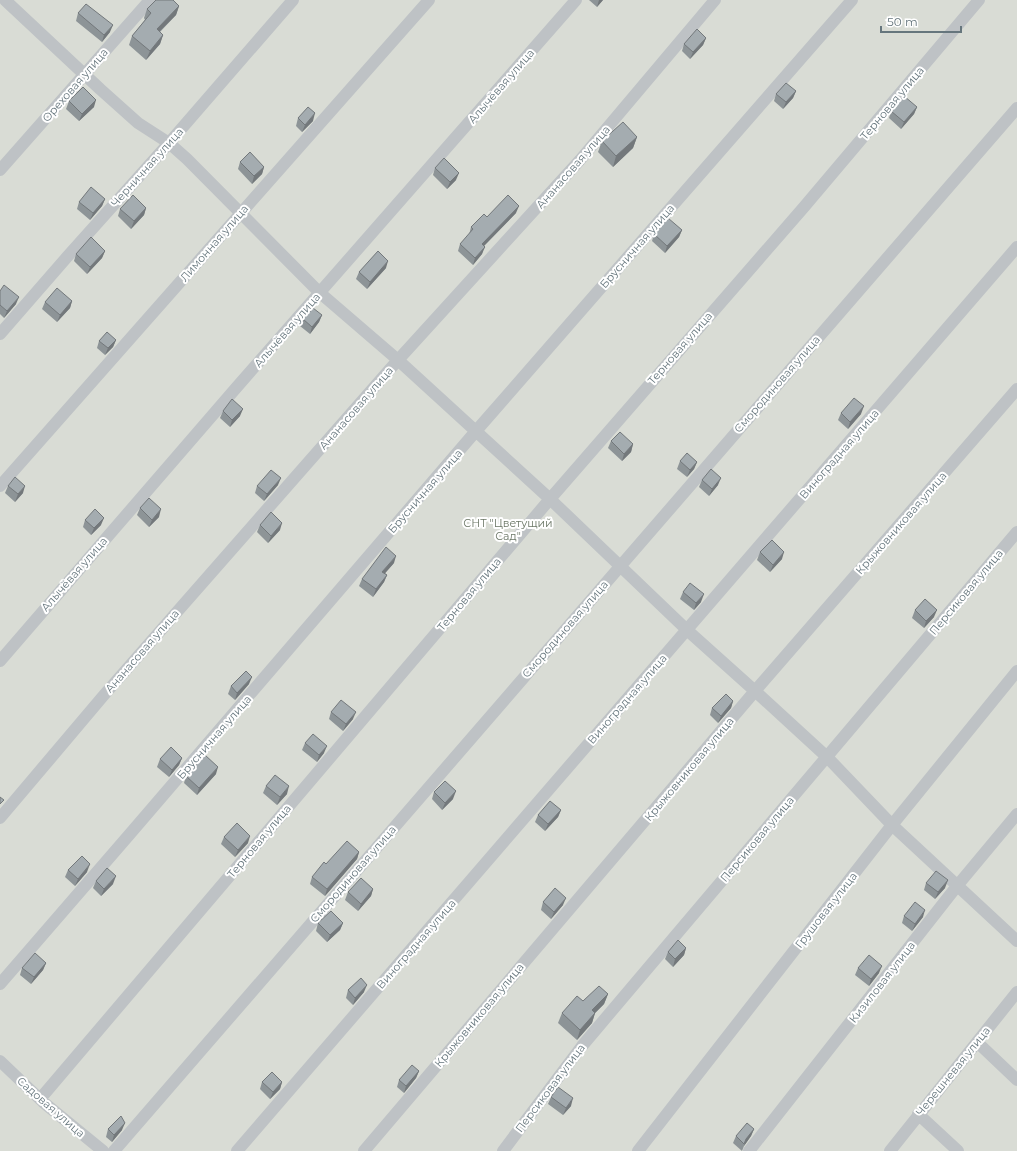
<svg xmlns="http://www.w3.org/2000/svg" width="1017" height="1151" viewBox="0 0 1017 1151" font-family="Montserrat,sans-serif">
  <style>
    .green { fill: #d9dcd5 }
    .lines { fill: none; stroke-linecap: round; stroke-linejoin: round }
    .street { stroke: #bec2c5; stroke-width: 12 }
    .wall { fill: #8d9497 }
    .shaded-wall { fill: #73787b }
    .building { fill: #a4acb0; stroke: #73787b }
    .labels { text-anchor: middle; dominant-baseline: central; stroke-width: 4; stroke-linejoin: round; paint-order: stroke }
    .street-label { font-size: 11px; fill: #66767d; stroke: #fff }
    .park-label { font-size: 11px; fill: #6a7665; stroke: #fff }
  </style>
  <rect width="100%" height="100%" fill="#f8f8f6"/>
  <path class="green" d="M0,0H1017V1151H0Z"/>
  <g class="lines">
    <path class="street" d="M5,0L100,89L138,123L169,143L187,159L319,292L398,360L550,499L687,630L755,691L827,757L892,825L1017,941
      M0,170L150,0
      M0,334L67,257L169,143L293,0
      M0,486L429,0
      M0,661L236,388L576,0
      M0,818L104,695L398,360L580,160L715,0
      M0,984L129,835L476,431L852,0
      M977,1042L1017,1080
      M0,1061L43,1102L103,1151
      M40,1099L550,499L804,207L979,0
      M918,1114L958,1151
      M114,1151L1017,108
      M237,1151L1017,247
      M364,1151L755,691L1017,389
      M503,1151L582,1046L1017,532
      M638,1151L892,825L1017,671
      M749,1151L957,886L1017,814
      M890,1151L1017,992"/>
  </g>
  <path class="wall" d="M589,0H603L597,7Z
    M179,6L176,15L160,32L163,35L160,44L146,60L129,45L132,36L145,20L144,18L147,9Z
    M78,13L110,32L102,42L76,21Z
    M706,38L703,45L690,59L682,51L684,44Z
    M796,91L793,98L783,109L774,101L776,94Z
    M69,101L94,107L79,121L66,109Z
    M917,107L914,114L901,129L889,118L891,111Z
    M298,118L313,121L302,132L296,126Z
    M637,137L633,148L613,167L598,152L602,141Z
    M240,162L264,167L262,174L252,184L238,169Z
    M435,168L456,180L447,189L433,175Z
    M105,199L102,206L90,220L77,209L79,202Z
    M146,208L144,215L131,229L118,216L120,209Z
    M516,213L484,246L482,254L473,265L458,251L460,244L469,235L471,227L487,217Z
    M682,230L679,237L665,253L652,241L654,234Z
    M105,251L102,258L87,274L74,261L76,254Z
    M386,268L367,289L356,279L359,272Z
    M0,291L16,304L4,318L0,314Z
    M72,301L70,308L57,322L42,309L45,302Z
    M322,315L319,322L310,334L300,326L303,319Z
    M116,340L113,347L105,355L97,348L99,341Z
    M223,411L240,416L230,427L220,418Z
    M841,413L861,414L848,429L838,420Z
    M611,441L633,444L631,452L622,461L608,448Z
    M680,461L697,462L694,469L687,477L677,469Z
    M702,480L718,485L709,496L699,487Z
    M278,485L264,501L255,493L257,486Z
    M8,486L23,493L15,502L5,493Z
    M140,508L159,517L149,527L137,515Z
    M85,520L101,525L91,535L83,527Z
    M260,525L280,530L268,543L257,532Z
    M760,552L782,559L770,572L757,560Z
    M394,563L385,573L387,575L384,582L373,597L359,586L362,579Z
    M683,592L701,602L694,610L680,599Z
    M915,610L934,617L924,628L912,618Z
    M249,684L235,700L228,694L231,686Z
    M733,701L731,708L718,723L710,715L712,708Z
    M331,712L353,719L343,731L329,719Z
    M305,743L324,753L317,762L302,750Z
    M182,758L179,765L169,777L157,767L160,759Z
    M216,774L197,795L184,783L186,776Z
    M266,786L287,794L277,805L263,793Z
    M434,792L453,799L442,810L432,799Z
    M561,810L558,817L545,831L535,822L538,815Z
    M224,837L248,843L235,857L221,844Z
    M359,852L357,859L325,896L310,884L312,877L326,864Z
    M68,870L87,872L75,886L65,877Z
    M96,881L113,884L101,896L93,888Z
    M926,883L945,888L935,899L924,890Z
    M373,889L371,896L358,911L345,900L348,892Z
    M543,902L563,905L551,919L541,910Z
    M904,916L923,917L912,931L902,923Z
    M318,923H343L340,930L327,942L316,931Z
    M686,948L684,955L673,967L665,959L668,952Z
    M46,963L43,970L31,984L20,975L22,968Z
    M858,968L879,973L869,986L855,975Z
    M348,990L364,992L353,1005L346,998Z
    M608,994L604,1004L595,1013L592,1023L577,1040L558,1023L562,1013L583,1001Z
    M419,1071L416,1078L404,1093L397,1087L399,1080Z
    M262,1082H282L280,1089L270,1099L260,1089Z
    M551,1097L571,1106L563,1115L548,1104Z
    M108,1129L122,1130L112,1142L106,1137Z
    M754,1129L751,1136L744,1146L742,1151L733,1143L736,1136Z"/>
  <path class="shaded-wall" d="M599,0H603L597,7Z
    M179,6L176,15L153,38L157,29Z
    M113,25L110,32L102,42L104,35Z
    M163,35L160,44L146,60L150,51Z
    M706,38L703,45L690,59L693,52Z
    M796,91L793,98L783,109L786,102Z
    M96,100L94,107L79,121L82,114Z
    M917,107L914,114L901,129L904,122Z
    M315,113L313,121L302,132L305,125Z
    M637,137L633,148L613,167L616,156Z
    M264,167L262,174L252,184L254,176Z
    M459,173L456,180L447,189L450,182Z
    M105,199L102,206L90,220L93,213Z
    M519,206L516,213L479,251L482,244Z
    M146,208L144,215L131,229L134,221Z
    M682,230L679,237L665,253L667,246Z
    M485,247L482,254L473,265L475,258Z
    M105,251L102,258L87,274L90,267Z
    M388,261L386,268L367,289L370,282Z
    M19,297L16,304L4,318L7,311Z
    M72,301L70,308L57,322L60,315Z
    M322,315L319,322L310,334L312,327Z
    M116,340L113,347L105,355L108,348Z
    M864,406L861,414L848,429L850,422Z
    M243,409L240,416L230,427L232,420Z
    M633,444L631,452L622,461L624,454Z
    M697,462L694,469L687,477L690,470Z
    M281,478L278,485L264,501L267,494Z
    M721,478L718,485L709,496L712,489Z
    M25,486L23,493L15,502L18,494Z
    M161,509L159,517L149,527L152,520Z
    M104,518L101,525L91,535L94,528Z
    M282,523L280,530L268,543L271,536Z
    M784,552L782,559L770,572L773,565Z
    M396,556L394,563L380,579L382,572Z
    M387,575L384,582L373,597L376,589Z
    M704,594L701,602L694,610L696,603Z
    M937,610L934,617L924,628L926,621Z
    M252,677L249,684L235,700L237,693Z
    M733,701L731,708L718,723L721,716Z
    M356,712L353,719L343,731L346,724Z
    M327,746L324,753L317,762L319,755Z
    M182,758L179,765L169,777L172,770Z
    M218,767L216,774L197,795L199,788Z
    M289,786L287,794L277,805L280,797Z
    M456,791L453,799L442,810L445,803Z
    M561,810L558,817L545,831L548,824Z
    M250,836L248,843L235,857L238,850Z
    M359,852L357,859L325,896L327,889Z
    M90,864L87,872L75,886L78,879Z
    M116,876L113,884L101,896L104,889Z
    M948,880L945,888L935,899L938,892Z
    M373,889L371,896L358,911L361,904Z
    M566,898L563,905L551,919L554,912Z
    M925,910L923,917L912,931L915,924Z
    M343,923L340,930L327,942L330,935Z
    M686,948L684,955L673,967L675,959Z
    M46,963L43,970L31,984L34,977Z
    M882,966L879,973L869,986L871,979Z
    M367,985L364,992L353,1005L355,998Z
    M608,994L604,1004L595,1013L592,1023L577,1040L580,1030L592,1010Z
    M419,1071L416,1078L404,1093L406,1086Z
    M282,1082L280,1089L270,1099L273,1092Z
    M573,1098L571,1106L563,1115L566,1108Z
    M125,1123L122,1130L112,1142L114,1135Z
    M754,1129L751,1136L744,1146L746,1139Z"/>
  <path class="building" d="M156,0H173L179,6L157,29L163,35L150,51L132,36L151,13L147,9Z
    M86,4L113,25L104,35L78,13Z
    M697,29L706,38L693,52L684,44Z
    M786,83L796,91L786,102L776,94Z
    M83,87L96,100L82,114L69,101Z
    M904,96L917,107L904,122L891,111Z
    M308,107L315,113L305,125L298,118Z
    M623,122L637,137L616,156L602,141Z
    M250,152L264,167L254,176L240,162Z
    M444,158L459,173L450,182L435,168Z
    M91,187L105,199L93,213L79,202Z
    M133,195L146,208L134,221L120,209Z
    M508,195L519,206L482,244L485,247L475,258L460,244L473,229L471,227L484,214L487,217Z
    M668,218L682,230L667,246L654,234Z
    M91,237L105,251L90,267L76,254Z
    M378,251L388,261L370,282L359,272Z
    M4,285L19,297L7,311L0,305V291Z
    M57,288L72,301L60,315L45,302Z
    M313,308L322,315L312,327L303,319Z
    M107,332L116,340L108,348L99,341Z
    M854,398L864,406L850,422L841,413Z
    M232,399L243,409L232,420L223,411Z
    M620,432L633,444L624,454L611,441Z
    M687,453L697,462L690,470L680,461Z
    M711,469L721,478L712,489L702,480Z
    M271,470L281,478L267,494L257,486Z
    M15,477L25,486L18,494L8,486Z
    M149,498L161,509L152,520L140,508Z
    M95,509L104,518L94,528L85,520Z
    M271,512L282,523L271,536L260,525Z
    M772,540L784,552L773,565L760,552Z
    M386,547L396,556L382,572L387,575L376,589L362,579Z
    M690,583L704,594L696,603L683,592Z
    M925,599L937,610L926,621L915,610Z
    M246,671L252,677L237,693L231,686Z
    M726,694L733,701L721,716L712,708Z
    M341,700L356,712L346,724L331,712Z
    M313,734L327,746L319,755L305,743Z
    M171,747L182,758L172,770L160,759Z
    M205,755L218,767L199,788L186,776Z
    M275,775L289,786L280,797L266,786Z
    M445,781L456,791L445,803L434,792Z
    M0,797L4,800L0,804Z
    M550,801L561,810L548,824L538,815Z
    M237,823L250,836L238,850L224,837Z
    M347,841L359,852L327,889L312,877L324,862L326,864Z
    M82,856L90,864L78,879L68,870Z
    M107,868L116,876L104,889L96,881Z
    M936,871L948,880L938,892L926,883Z
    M361,878L373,889L361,904L348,892Z
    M555,888L566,898L554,912L543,902Z
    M915,902L925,910L915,924L904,916Z
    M331,911L343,923L330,935L318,923Z
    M678,940L686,948L675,959L668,952Z
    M35,953L46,963L34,977L22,968Z
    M869,955L882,966L871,979L858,968Z
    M361,978L367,985L355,998L348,990Z
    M599,986L608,994L592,1010L595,1013L580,1030L562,1013L577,996L583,1001Z
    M412,1065L419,1071L406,1086L399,1080Z
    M272,1072L282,1082L273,1092L262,1082Z
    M558,1087L573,1098L566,1108L551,1097Z
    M121,1116L125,1123L114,1135L108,1129Z
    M747,1123L754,1129L746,1139L744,1144L736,1136Z"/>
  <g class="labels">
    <g class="street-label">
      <text transform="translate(75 85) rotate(-49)">Ореховая улица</text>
      <text transform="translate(501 86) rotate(-49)">Алычёвая улица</text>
      <text transform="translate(892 103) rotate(-50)">Терновая улица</text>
      <text transform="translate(147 167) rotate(-48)">Черничная улица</text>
      <text transform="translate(573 167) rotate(-49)">Ананасовая улица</text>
      <text transform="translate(214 243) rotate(-49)">Лимонная улица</text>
      <text transform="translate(637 246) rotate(-49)">Брусничная улица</text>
      <text transform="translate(287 330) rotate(-49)">Алычёвая улица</text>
      <text transform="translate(680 348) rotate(-49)">Терновая улица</text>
      <text transform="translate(777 384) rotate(-49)">Смородиновая улица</text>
      <text transform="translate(356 408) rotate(-49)">Ананасовая улица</text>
      <text transform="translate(839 454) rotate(-49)">Виноградная улица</text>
      <text transform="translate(425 491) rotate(-49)">Брусничная улица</text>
      <text transform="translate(901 523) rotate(-49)">Крыжовниковая улица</text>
      <text transform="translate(74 574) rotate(-49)">Алычёвая улица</text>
      <text transform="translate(966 592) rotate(-50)">Персиковая улица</text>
      <text transform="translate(469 594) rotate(-50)">Терновая улица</text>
      <text transform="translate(565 629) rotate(-49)">Смородиновая улица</text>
      <text transform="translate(142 651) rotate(-49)">Ананасовая улица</text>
      <text transform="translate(627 699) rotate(-49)">Виноградная улица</text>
      <text transform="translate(214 737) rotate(-49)">Брусничная улица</text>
      <text transform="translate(689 769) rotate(-50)">Крыжовниковая улица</text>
      <text transform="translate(757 839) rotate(-50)">Персиковая улица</text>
      <text transform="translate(259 841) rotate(-50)">Терновая улица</text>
      <text transform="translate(353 874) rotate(-49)">Смородиновая улица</text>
      <text transform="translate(826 910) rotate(-52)">Грушовая улица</text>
      <text transform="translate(416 944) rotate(-49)">Виноградная улица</text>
      <text transform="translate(882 982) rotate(-52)">Кизиловая улица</text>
      <text transform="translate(479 1015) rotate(-50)">Крыжовниковая улица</text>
      <text transform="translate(953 1071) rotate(-51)">Черешневая улица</text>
      <text transform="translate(550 1088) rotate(-53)">Персиковая улица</text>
      <text transform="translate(51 1107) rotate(41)">Садовая улица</text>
    </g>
    <g class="park-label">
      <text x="508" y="523">СНТ "Цветущий<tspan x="508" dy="13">Сад"</tspan></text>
    </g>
  </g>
  <path d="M881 26v6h80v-6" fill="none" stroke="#66767d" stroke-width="2"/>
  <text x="887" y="26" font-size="12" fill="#66767d" stroke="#ffffff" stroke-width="3" paint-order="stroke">50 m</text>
</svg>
